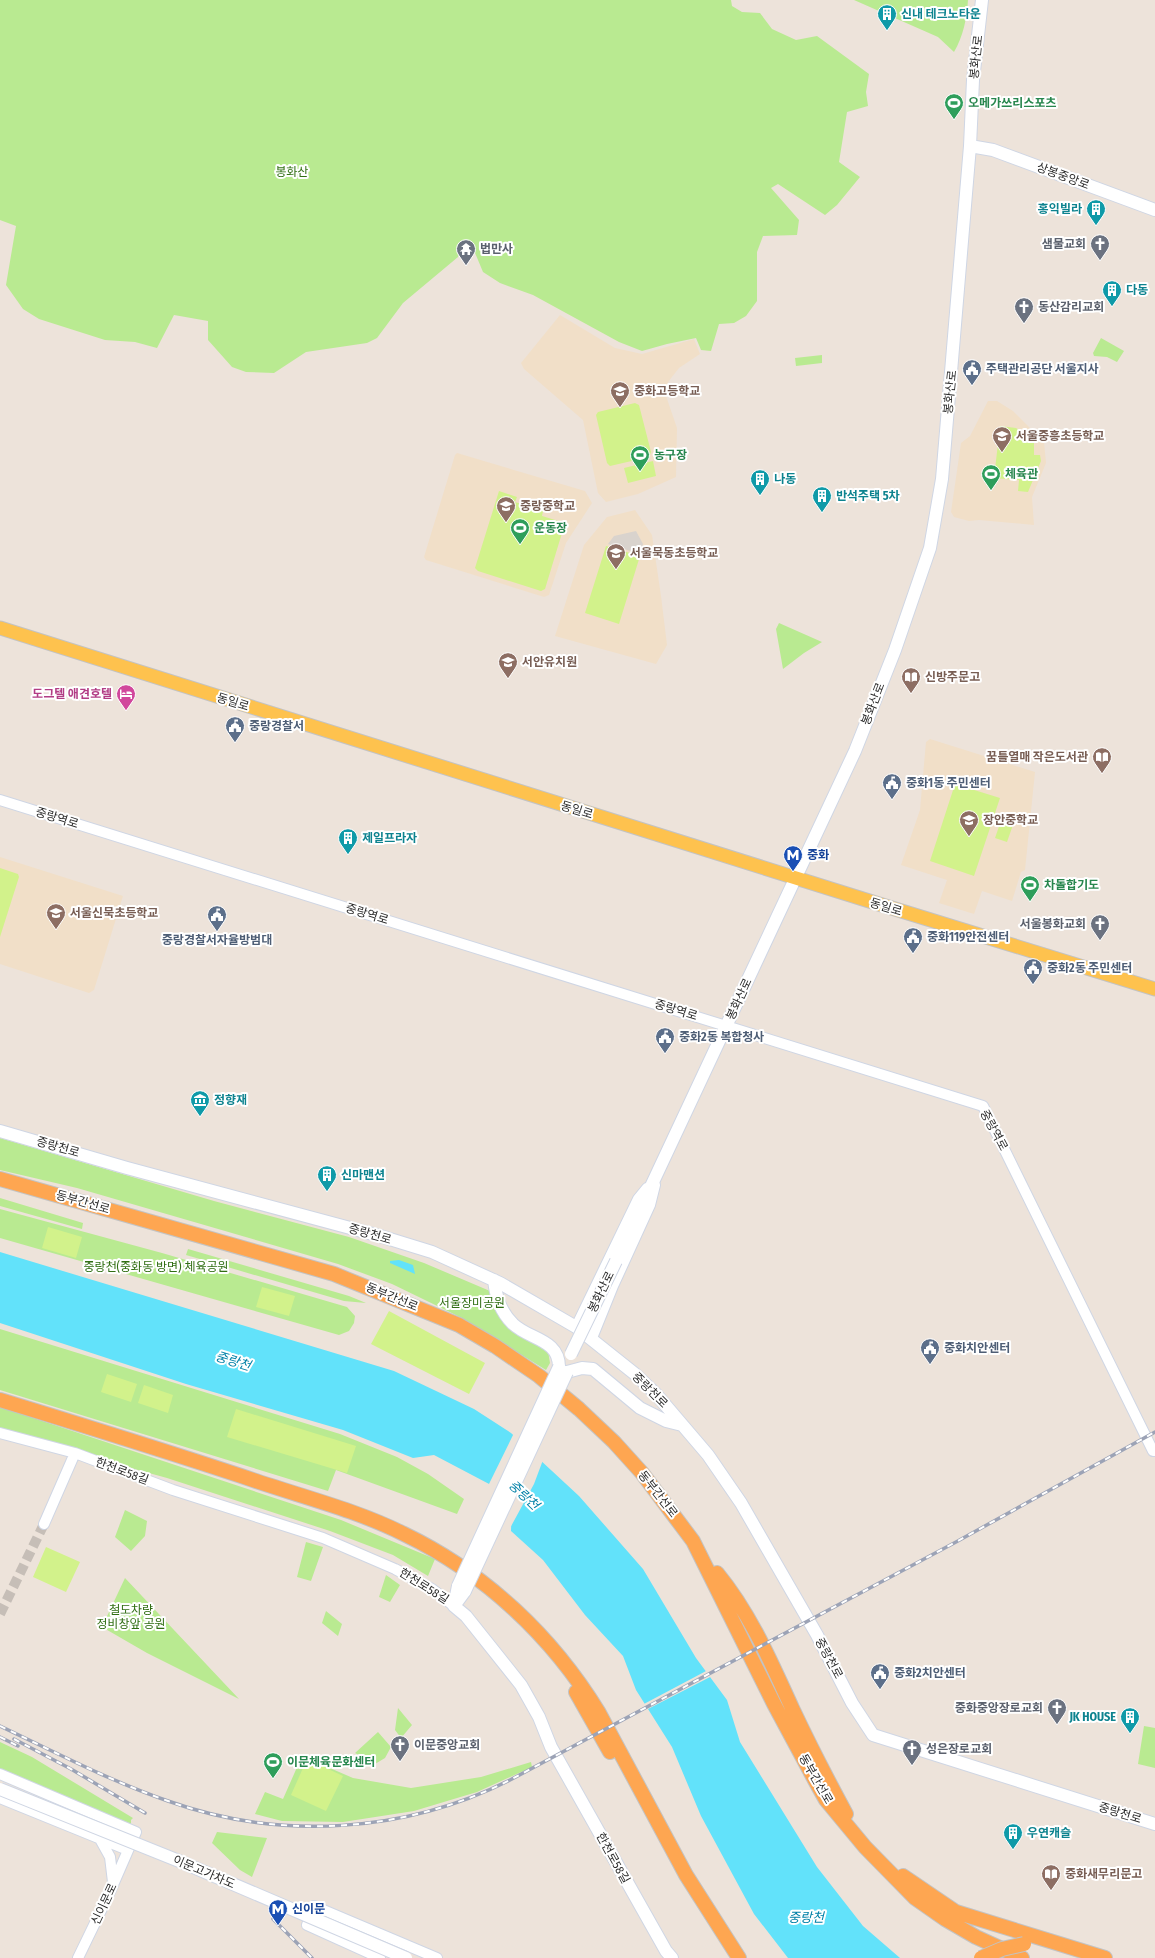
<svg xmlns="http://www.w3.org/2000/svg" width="1155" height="1958" viewBox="0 0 1155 1958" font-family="'Fira Sans Condensed','Noto Sans KR',sans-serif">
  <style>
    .education { fill: #f1dfc8 }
    .green { fill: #b9ea91 }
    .pitch { fill: #d2f28b }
    .plaza { fill: #d9d3cd }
    .water { fill: #62e2fa }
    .pier { fill: #ede3da }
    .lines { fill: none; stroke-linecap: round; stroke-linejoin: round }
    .tertiary-tunnel { stroke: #c6beb7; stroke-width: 10; stroke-dasharray: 10 5; stroke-linecap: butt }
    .tertiary-casing { stroke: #cfd6e4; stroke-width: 12 }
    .secondary-casing { stroke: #cfd6e4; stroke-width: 14 }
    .primary-casing { stroke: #c3c3c3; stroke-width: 15 }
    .trunk-casing { stroke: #c3c3c3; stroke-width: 16 }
    .tertiary { stroke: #fff; stroke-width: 10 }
    .secondary { stroke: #fff; stroke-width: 12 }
    .primary { stroke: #fec24e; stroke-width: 13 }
    .trunk { stroke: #fea651; stroke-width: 14 }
    .rail-casing { stroke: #9ca3b6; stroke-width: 3.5 }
    .rail { stroke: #fff; stroke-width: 2; stroke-dasharray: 6; stroke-linecap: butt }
    .secondary-bridge-casing { stroke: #cfd6e4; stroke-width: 14; stroke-linecap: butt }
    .trunk-bridge-casing { stroke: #c3c3c3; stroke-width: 16; stroke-linecap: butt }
    .secondary-bridge { stroke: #fff; stroke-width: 12 }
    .trunk-bridge { stroke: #fea651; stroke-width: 14 }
    .labels { text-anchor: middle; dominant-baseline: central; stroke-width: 4; stroke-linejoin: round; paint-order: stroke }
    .culture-label { font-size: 12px; font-weight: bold; fill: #0d838f; stroke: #fff; text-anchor: start }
    .street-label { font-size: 12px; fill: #2a2a2a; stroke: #fff }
    .leisure-label { font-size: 12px; font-weight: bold; fill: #27864d; stroke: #fff; text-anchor: start }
    .park-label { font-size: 12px; fill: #306e13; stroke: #fff }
    .worship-label { font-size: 12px; font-weight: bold; fill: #5b616d; stroke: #fff; text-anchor: start }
    .service-label { font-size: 12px; font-weight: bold; fill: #4e5e75; stroke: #fff; text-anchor: start }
    .education-label { font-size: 12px; font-weight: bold; fill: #785e54; stroke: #fff; text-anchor: start }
    .hotel-label { font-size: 12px; font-weight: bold; fill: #b23c85; stroke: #fff; text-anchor: end }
    .transit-label { font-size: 12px; font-weight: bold; fill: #164399; stroke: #fff; text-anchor: start }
    .water-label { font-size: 13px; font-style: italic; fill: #0080a7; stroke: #fff }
  </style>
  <rect width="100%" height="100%" fill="#ede3da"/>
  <path class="education" d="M560,315L615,348L642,354L694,339L700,354L679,368L668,382L666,396L677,428L676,477L638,494L606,502L598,493L583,420L524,369L521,363Z
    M988,401H997L1013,411L1044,442L1046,463L1032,497L1034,525L979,520L969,521L954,517L951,512L961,443L970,436Z
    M457,453L585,491L592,503L566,543L549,595L544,597L426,560L424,557L455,455Z
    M635,510L652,535L661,596L667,645L656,664L555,636L584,545L607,517Z
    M930,739L1035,772L1025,870L1021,872L1012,901L982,891L974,914L939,903L947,880L901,865L920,810L926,742Z
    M0,857L123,896L94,990L89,993L0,964Z"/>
  <path class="green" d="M0,0H731L732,6L742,12L760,13L772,29L796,40L817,36L869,74L866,92L868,106L847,112L839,162L860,177L837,205L825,215L778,184L771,188L799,220L797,235L763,236L757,252V301L746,316L734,323L719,324L711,351L701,350L696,338L667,344L642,351L619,342L533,295L500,283L483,272L473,248L463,242L458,257L403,303L377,338L367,343L306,352L274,373L246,372L232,367L208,340V321L174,315L157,348L135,342L105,340L39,319L23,309L6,285L16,226L0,220Z
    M854,0H968C967,18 963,37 954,52L938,37Z
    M1101,338L1124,351L1117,362L1107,357L1094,356L1093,353Z
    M822,355V363L796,366L795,358Z
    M779,623L822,642L804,653L783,669L776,629Z
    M0,1138L214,1201L349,1237L424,1263L490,1291L495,1306L548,1351L550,1363L546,1370L462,1318L392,1284L338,1264L77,1188L0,1170Z
    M0,1198L83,1223L82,1229L0,1206Z
    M0,1209L162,1253L347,1307L355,1316L354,1323L349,1331L339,1335L0,1238Z
    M188,1249L349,1296L366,1303L344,1301L186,1255Z
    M0,1329L340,1434L397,1457L428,1474L464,1499L457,1514L336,1470L328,1491L0,1390Z
    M0,1407L341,1520L435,1559L428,1576L393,1555L330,1531L167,1478L0,1432Z
    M125,1510L147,1521L145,1536L131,1551L115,1537Z
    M306,1542L323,1547L311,1581L297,1577Z
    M386,1575L400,1585L390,1602L379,1597Z
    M125,1578L239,1699L147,1653L102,1627Z
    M326,1611L342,1624L338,1636L322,1623Z
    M398,1708L412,1725L401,1738L395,1730Z
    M1144,1726L1155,1728V1768L1138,1764Z
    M378,1732L391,1747L385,1758L375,1764L355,1753Z
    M0,1742L32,1757L133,1818L131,1820V1828L0,1775Z
    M302,1756L353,1778L411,1788L481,1777L531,1762L532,1767L477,1792L414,1811L343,1822L282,1821L255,1814L265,1792L283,1799Z
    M217,1832L267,1838L252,1877L240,1870L212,1843Z"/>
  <path class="pitch" d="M635,403L639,405L651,452L649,457L610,466L607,463L596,415L598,412Z
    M1000,426L1016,428L1034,439V455H1040L1041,461L1028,492L1018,491L1019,480L994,478Z
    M653,461L656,476L628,483L624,468Z
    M499,491L517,497L515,502L543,511L542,516L565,523L545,589L541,591L478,571L475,568Z
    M606,546L640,556L619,624L585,613Z
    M955,784L1000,798L974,876L930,861Z
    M1003,815L1015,819L1007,842L995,838Z
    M0,868L18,874L19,877L0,937Z
    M48,1227L82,1237L76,1258L42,1248Z
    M262,1287L295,1296L289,1316L256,1307Z
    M389,1311L485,1363L469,1394L371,1344Z
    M107,1374L137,1384L131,1402L101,1392Z
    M144,1385L173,1395L168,1413L138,1403Z
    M236,1409L356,1446L347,1473L227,1437Z
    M46,1547L80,1562L66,1592L33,1577Z
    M307,1759L343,1776L326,1811L291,1795Z"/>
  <path class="plaza" d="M636,531L643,544L640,554L608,544L614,536Z"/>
  <path class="water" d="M0,1252L394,1371L474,1409L511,1433L579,1496L643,1569L696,1658L727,1700L740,1742L817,1867L863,1926L900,1958H788L754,1914L701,1816L672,1747L636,1690L623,1656L585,1615L543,1560L511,1531L512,1496L434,1455L413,1458L343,1430L186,1384L0,1323Z
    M399,1260L413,1265L415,1274L390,1263V1261Z"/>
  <path class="pier" d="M514,1433L543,1460L534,1484L509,1530L510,1498L488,1486Z
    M708,1670L712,1676L646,1710L642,1705Z"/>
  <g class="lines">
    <path class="tertiary-tunnel" d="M0,1614L44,1524"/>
    <g class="tertiary-casing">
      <path id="tertiary" d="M0,800L983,1106L1153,1451H1155
        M576,1327L638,1199L647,1188
        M592,1338L613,1286L650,1205L655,1185
        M0,1433L75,1453L173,1490L323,1538L395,1569L432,1589L454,1606
        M44,1524L75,1453
        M0,1774L136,1832L109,1894L78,1958
        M0,1798L128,1850
        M100,1839L110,1857L113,1882
        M380,1958L307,1925L314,1906L437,1958"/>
    </g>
    <g class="secondary-casing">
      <path id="secondary" d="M970,146L993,150L1155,210
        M0,1131L127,1168L380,1236L432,1252L500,1283L576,1327L635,1374L656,1394L708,1455L741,1503L817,1635L852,1703L873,1735L1155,1824
        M616,1261L855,751L895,650L930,548L942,479L970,146L973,80L982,0
        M494,1280C496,1297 500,1311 513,1324C530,1340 559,1339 559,1367
        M567,1372L582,1368L593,1369L640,1408L666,1421L682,1425
        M458,1586L454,1606L465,1591
        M454,1606L466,1616L521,1685L539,1717L551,1747L666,1951L672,1958"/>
    </g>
    <g class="primary-casing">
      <path id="primary" d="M0,628L882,905L1155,989"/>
    </g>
    <g class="trunk-casing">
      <path id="trunk" d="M0,1179L334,1274L459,1325L495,1346L539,1376L579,1409L614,1442L642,1473L693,1541L774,1704L817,1784L826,1800L865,1847L915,1898L945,1919L976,1937L1022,1958
        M0,1400C85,1426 169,1452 253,1480C303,1497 356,1510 404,1534C485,1573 552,1636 599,1713L686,1875L739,1958
        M717,1573C750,1613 771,1662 792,1708C809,1744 827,1779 846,1814
        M576,1692L610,1752
        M903,1876L956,1912L1105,1958"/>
    </g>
    <use href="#tertiary" class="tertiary"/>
    <use href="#secondary" class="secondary"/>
    <use href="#primary" class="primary"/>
    <use href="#trunk" class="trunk"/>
    <g class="rail-casing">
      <path id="rail" d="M0,1726C55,1752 110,1781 168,1801C280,1841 405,1833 510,1780L956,1542L1155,1432
        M0,1737L18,1746
        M14,1739L71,1769L145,1813
        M273,1919L312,1958"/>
    </g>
    <use href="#rail" class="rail"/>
    <g class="secondary-bridge-casing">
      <path id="secondary-bridge" d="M571,1354L616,1261
        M458,1586L559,1367
        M465,1591L567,1372
        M0,1789L179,1861L406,1958"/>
    </g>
    <g class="trunk-bridge-casing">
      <path id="trunk-bridge" d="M981,1958L1002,1949L1024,1944"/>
    </g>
    <use href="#secondary-bridge" class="secondary-bridge"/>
    <use href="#trunk-bridge" class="trunk-bridge"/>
  </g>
  <defs>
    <g id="building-pin" transform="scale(1)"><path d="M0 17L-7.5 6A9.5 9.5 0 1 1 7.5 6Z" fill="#0f9aa8" stroke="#fff"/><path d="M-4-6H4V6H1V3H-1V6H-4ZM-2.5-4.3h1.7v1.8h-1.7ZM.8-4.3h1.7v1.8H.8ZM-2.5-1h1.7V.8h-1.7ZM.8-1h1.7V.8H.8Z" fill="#fff"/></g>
    <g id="stadium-pin" transform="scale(1)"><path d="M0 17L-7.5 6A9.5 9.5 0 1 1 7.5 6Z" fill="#2e9e5b" stroke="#fff"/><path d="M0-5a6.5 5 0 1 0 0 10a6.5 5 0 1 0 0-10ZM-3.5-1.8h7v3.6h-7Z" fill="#fff"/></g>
    <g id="church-pin" transform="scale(1)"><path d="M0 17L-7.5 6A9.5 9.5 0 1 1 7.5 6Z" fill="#6b7280" stroke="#fff"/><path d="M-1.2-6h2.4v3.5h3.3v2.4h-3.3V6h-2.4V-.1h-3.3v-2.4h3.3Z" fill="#fff"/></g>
    <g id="temple-pin" transform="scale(1)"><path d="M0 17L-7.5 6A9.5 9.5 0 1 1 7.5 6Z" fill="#6b7280" stroke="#fff"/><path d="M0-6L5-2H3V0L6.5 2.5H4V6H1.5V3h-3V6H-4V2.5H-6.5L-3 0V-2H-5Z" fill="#fff"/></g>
    <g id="civic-pin" transform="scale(1)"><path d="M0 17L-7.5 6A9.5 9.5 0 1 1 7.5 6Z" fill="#5c6f8a" stroke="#fff"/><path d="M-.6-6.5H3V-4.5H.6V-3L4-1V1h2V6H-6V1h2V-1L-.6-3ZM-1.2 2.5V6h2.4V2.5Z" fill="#fff"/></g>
    <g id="school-pin" transform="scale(1)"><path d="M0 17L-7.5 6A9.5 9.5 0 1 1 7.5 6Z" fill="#8d6e63" stroke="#fff"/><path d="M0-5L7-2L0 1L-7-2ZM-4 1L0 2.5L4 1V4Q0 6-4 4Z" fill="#fff"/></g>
    <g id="library-pin" transform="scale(1)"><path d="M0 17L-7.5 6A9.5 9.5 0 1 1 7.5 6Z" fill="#8d6e63" stroke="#fff"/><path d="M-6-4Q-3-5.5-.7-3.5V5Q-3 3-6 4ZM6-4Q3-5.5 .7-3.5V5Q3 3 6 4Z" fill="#fff"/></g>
    <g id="hotel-pin" transform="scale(1)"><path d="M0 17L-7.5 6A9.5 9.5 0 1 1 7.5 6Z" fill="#d1479c" stroke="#fff"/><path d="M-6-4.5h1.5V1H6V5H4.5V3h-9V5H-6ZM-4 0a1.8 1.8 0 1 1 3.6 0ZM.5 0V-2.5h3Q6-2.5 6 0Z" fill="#fff"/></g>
    <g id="metro-pin" transform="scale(1)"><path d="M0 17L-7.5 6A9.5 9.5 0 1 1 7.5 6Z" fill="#1a4fb4" stroke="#fff"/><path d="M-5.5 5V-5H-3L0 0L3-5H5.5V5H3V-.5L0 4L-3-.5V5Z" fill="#fff"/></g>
    <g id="museum-pin" transform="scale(1)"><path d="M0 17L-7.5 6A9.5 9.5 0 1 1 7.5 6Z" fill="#0f9aa8" stroke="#fff"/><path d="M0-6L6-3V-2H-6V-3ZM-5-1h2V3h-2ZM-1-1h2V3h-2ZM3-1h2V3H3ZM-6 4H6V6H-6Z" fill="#fff"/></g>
  </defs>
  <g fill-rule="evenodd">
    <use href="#building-pin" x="887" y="14"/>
    <use href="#stadium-pin" x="954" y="103"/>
    <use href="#building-pin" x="1096" y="209"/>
    <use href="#church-pin" x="1100" y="244"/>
    <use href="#temple-pin" x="466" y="249"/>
    <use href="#building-pin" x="1112" y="290"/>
    <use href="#church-pin" x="1024" y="307"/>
    <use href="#civic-pin" x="972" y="369"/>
    <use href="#school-pin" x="620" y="391"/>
    <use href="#school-pin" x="1002" y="436"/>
    <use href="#stadium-pin" x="640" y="455"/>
    <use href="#stadium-pin" x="991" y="474"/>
    <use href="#building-pin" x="760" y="479"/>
    <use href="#building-pin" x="822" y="496"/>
    <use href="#school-pin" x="506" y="506"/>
    <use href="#stadium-pin" x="520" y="528"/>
    <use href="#school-pin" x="616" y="553"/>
    <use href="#school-pin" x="508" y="662"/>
    <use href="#library-pin" x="911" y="677"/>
    <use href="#hotel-pin" x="126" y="694"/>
    <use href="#civic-pin" x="235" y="726"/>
    <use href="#library-pin" x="1102" y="757"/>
    <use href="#civic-pin" x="892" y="783"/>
    <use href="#school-pin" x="969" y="820"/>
    <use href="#building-pin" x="348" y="838"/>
    <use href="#metro-pin" x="793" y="855"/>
    <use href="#stadium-pin" x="1030" y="885"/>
    <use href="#school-pin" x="56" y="913"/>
    <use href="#civic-pin" x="217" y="915"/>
    <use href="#church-pin" x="1100" y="924"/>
    <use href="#civic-pin" x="913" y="937"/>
    <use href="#civic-pin" x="1033" y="968"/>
    <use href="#civic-pin" x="665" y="1037"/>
    <use href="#museum-pin" x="200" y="1100"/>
    <use href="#building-pin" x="327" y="1175"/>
    <use href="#civic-pin" x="930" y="1348"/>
    <use href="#civic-pin" x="880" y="1673"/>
    <use href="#church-pin" x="1057" y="1708"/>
    <use href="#building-pin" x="1130" y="1717"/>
    <use href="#church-pin" x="400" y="1745"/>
    <use href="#church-pin" x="912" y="1749"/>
    <use href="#stadium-pin" x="273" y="1762"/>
    <use href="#building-pin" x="1013" y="1833"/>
    <use href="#library-pin" x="1051" y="1874"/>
    <use href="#metro-pin" x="278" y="1909"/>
  </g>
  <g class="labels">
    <g class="culture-label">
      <text x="901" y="14">신내 테크노타운</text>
      <text x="1082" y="209" text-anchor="end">홍익빌라</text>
      <text x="1126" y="290">다동</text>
      <text x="774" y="479">나동</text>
      <text x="836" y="496">반석주택 5차</text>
      <text x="362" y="838">제일프라자</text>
      <text x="214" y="1100">정향재</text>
      <text x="341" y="1175">신마맨션</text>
      <text x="1116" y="1717" text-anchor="end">JK HOUSE</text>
      <text x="1027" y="1833">우연캐슬</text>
    </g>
    <g class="street-label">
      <text transform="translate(976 57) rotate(-84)">봉화산로</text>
      <text transform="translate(1063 176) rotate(20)">상봉중앙로</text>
      <text transform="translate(950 392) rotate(-84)">봉화산로</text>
      <text transform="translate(233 702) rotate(17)">동일로</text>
      <text transform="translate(873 704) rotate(-69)">봉화산로</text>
      <text transform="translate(577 810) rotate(17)">동일로</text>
      <text transform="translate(57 818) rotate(17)">중랑역로</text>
      <text transform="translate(886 907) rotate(17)">동일로</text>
      <text transform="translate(367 914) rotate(17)">중랑역로</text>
      <text transform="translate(739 999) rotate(-65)">봉화산로</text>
      <text transform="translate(676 1010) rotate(17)">중랑역로</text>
      <text transform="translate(994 1130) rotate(62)">중랑역로</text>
      <text transform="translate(58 1147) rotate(16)">중랑천로</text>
      <text transform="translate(83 1202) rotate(16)">동부간선로</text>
      <text transform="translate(370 1234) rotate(16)">중랑천로</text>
      <text transform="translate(601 1292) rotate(-64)">봉화산로</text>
      <text transform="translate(392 1297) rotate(22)">동부간선로</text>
      <text transform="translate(650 1390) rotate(45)">중랑천로</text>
      <text transform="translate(122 1471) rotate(20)">한천로58길</text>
      <text transform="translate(658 1494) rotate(52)">동부간선로</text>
      <text transform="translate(424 1586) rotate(32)">한천로58길</text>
      <text transform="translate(829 1658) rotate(62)">중랑천로</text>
      <text transform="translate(816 1779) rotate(60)">동부간선로</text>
      <text transform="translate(1120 1813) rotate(17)">중랑천로</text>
      <text transform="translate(613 1858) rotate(61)">한천로58길</text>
      <text transform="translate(204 1872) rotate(23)">이문고가차도</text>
      <text transform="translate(104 1904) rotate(-65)">신이문로</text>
    </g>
    <g class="leisure-label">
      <text x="968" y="103">오메가쓰리스포츠</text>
      <text x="654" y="455">농구장</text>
      <text x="1005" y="474">체육관</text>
      <text x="534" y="528">운동장</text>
      <text x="1044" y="885">차돌합기도</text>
      <text x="287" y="1762">이문체육문화센터</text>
    </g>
    <g class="park-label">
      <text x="292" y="172">봉화산</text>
      <text x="156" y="1267">중랑천(중화동 방면) 체육공원</text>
      <text x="472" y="1303">서울장미공원</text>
      <text x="131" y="1610">철도차량<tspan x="131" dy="14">정비창앞 공원</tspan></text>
    </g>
    <g class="worship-label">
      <text x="1086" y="244" text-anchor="end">샘물교회</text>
      <text x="480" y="249">법만사</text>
      <text x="1038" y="307">동산감리교회</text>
      <text x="1086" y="924" text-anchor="end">서울봉화교회</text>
      <text x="1043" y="1708" text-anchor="end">중화중앙장로교회</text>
      <text x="414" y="1745">이문중앙교회</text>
      <text x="926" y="1749">성은장로교회</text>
    </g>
    <g class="service-label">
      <text x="986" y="369">주택관리공단 서울지사</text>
      <text x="249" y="726">중랑경찰서</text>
      <text x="906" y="783">중화1동 주민센터</text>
      <text x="927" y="937">중화119안전센터</text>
      <text x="217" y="940" text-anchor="middle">중랑경찰서자율방범대</text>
      <text x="1047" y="968">중화2동 주민센터</text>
      <text x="679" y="1037">중화2동 복합청사</text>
      <text x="944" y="1348">중화치안센터</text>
      <text x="894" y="1673">중화2치안센터</text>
    </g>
    <g class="education-label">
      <text x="634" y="391">중화고등학교</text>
      <text x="1016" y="436">서울중흥초등학교</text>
      <text x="520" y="506">중랑중학교</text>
      <text x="630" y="553">서울묵동초등학교</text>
      <text x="522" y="662">서안유치원</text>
      <text x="925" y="677">신방주문고</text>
      <text x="1088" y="757" text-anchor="end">꿈틀열매 작은도서관</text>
      <text x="983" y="820">장안중학교</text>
      <text x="70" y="913">서울신묵초등학교</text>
      <text x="1065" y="1874">중화새무리문고</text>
    </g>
    <g class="hotel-label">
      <text x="112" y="694">도그텔 애견호텔</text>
    </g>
    <g class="transit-label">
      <text x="807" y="855">중화</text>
      <text x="292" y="1909">신이문</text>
    </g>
    <g class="water-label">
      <text transform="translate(233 1361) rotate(17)">중랑천</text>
      <text transform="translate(524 1495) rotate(43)">중랑천</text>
      <text x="806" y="1917">중랑천</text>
    </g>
  </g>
</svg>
